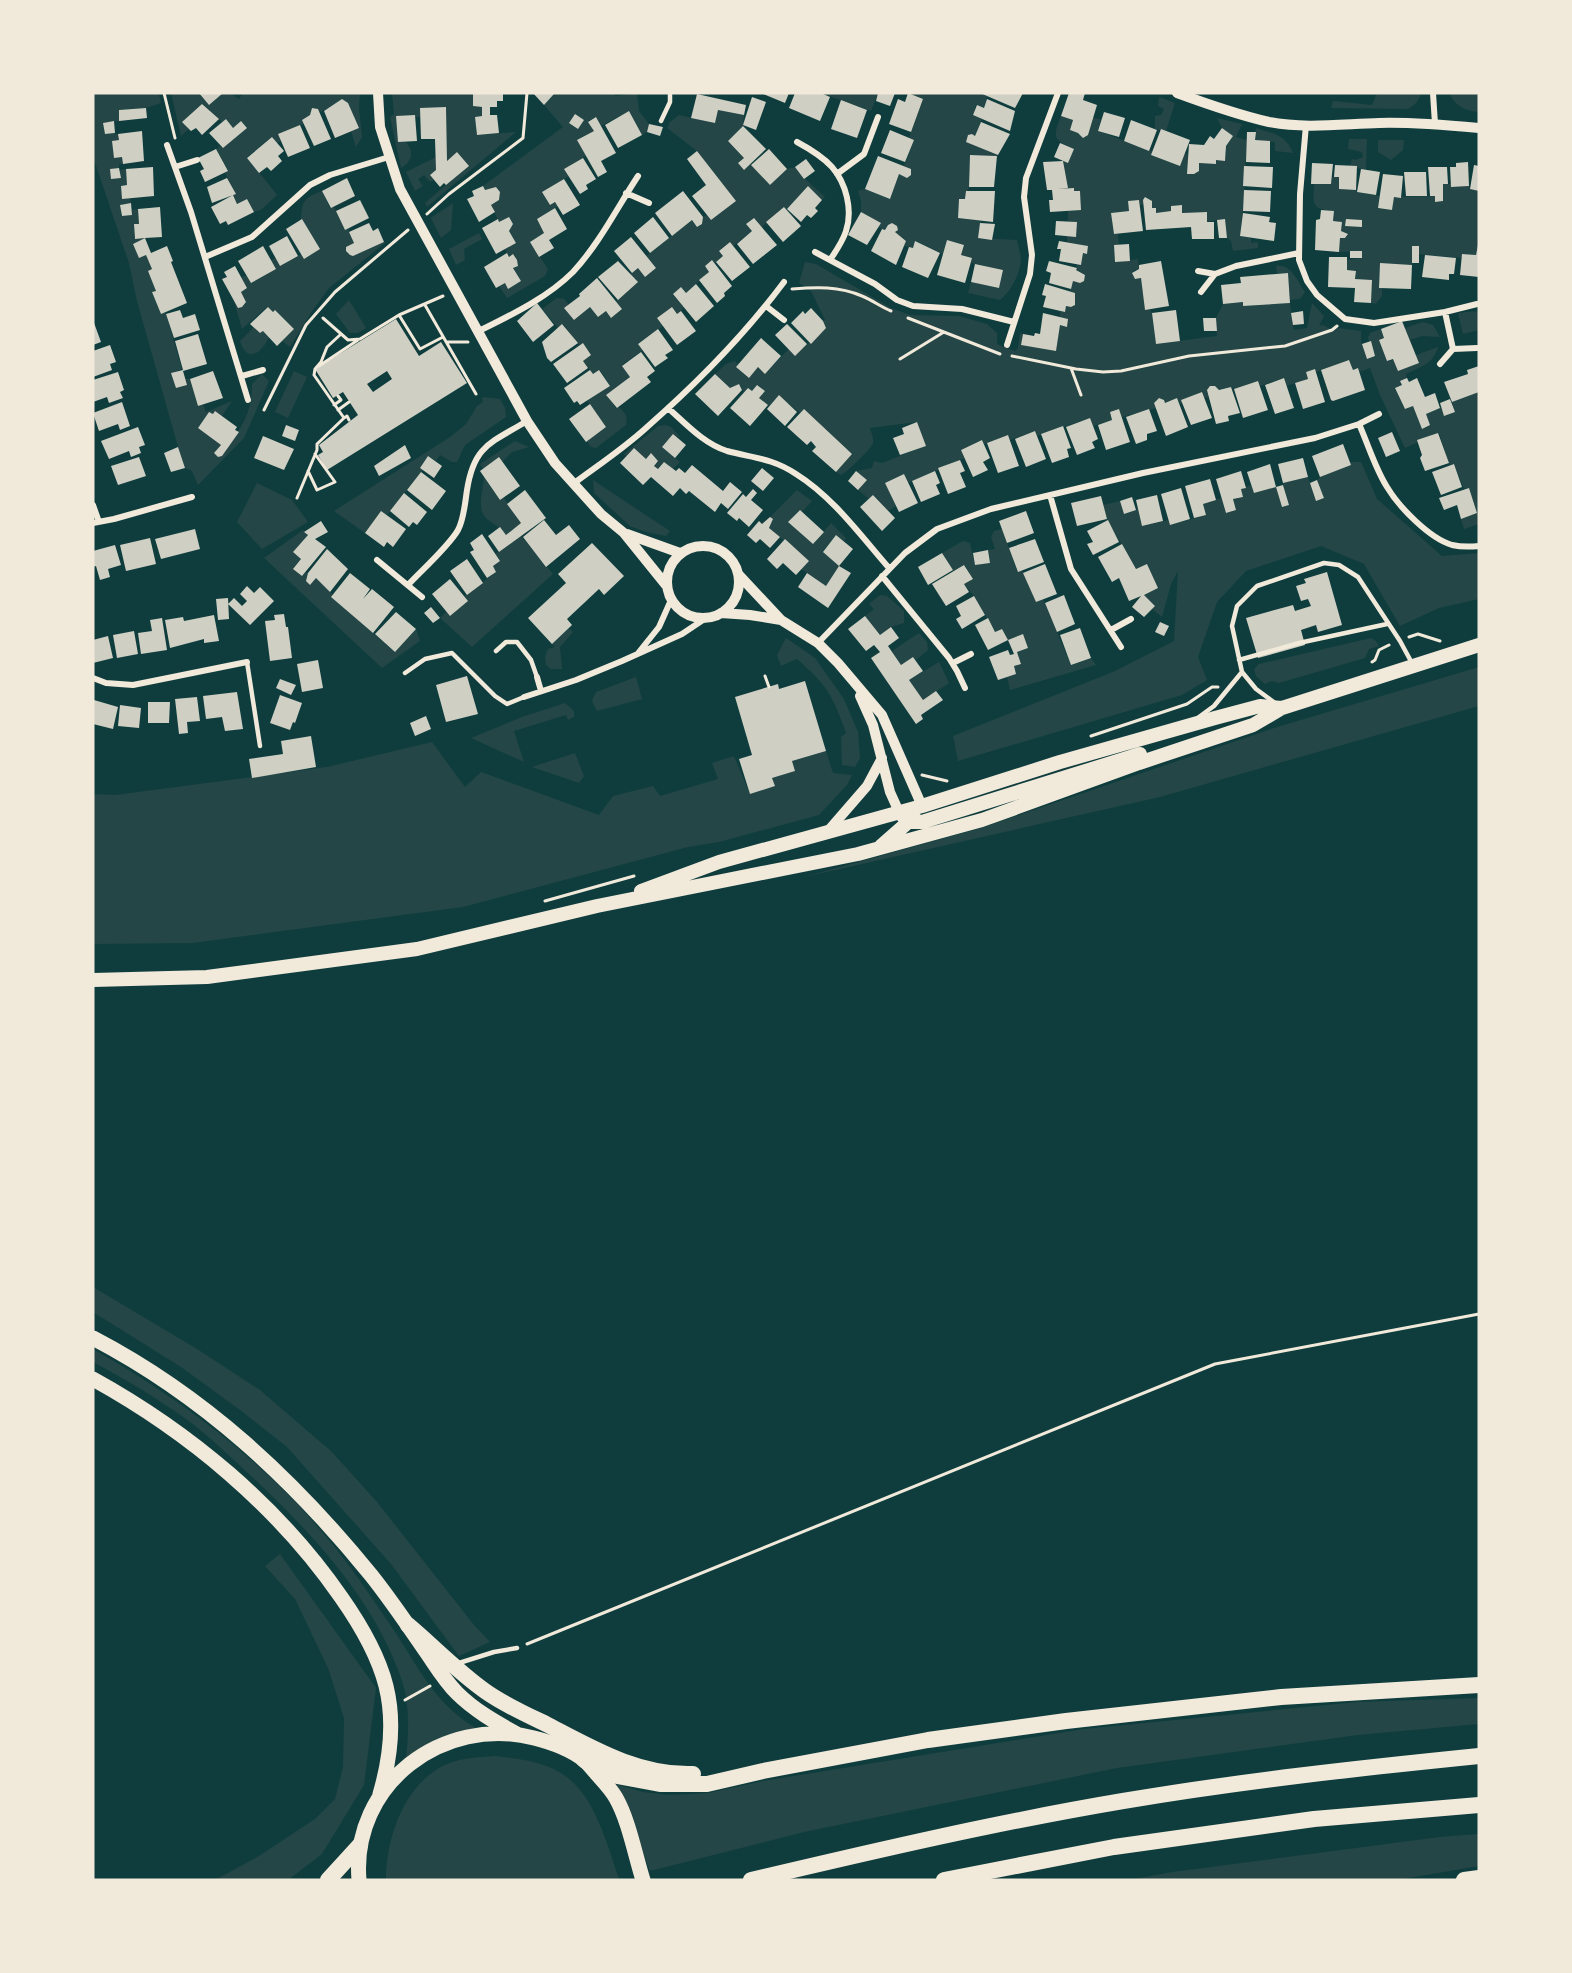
<svg xmlns="http://www.w3.org/2000/svg" width="1572" height="1973" viewBox="0 0 1572 1973" font-family="Arial,sans-serif">
  <style>
    .green { fill: #244646 }
    .building { fill: #cfcfc3; fill-rule: evenodd }
    .lines { fill: none; stroke-linecap: round; stroke-linejoin: round }
    .path { stroke: #f1e9da; stroke-width: 3 }
    .service { stroke: #f1e9da; stroke-width: 4.5 }
    .minor { stroke: #f1e9da; stroke-width: 6 }
    .tertiary { stroke: #f1e9da; stroke-width: 10 }
    .primary { stroke: #f1e9da; stroke-width: 14 }
    .trunk { stroke: #f1e9da; stroke-width: 15 }
    .motorway { stroke: #f1e9da; stroke-width: 16 }
  </style>
  <rect width="100%" height="100%" fill="#0f3d3e"/>
  <path class="green" d="M93,93L159,94L161,103L146,108L119,110V121L103,123L105,134H118L119,140L112,141L114,157H122L123,164H119V168L110,169L120,178V170L126,169L127,185L121,186L122,198H130L131,203L120,205L121,216L132,215V210L138,209L139,224L134,225V238H145L133,244L139,257L146,255L152,269L148,271L156,291L152,292L161,314L165,312L166,314L182,369L172,373L176,388L187,385L185,379H190L198,406L203,404L206,412L232,401L222,416L209,412L198,427L221,445L214,453L218,457C239,432 252,417 252,384L262,374L269,381L244,438L198,485L192,471L185,468L178,447L137,301L129,263L93,157Z
    M171,93H230L239,99L243,93H360L359,108L362,137L356,147L351,131L359,128L342,99L334,106L320,112L318,109L312,108L310,115L302,120L304,124L279,134L281,141L277,143L272,137L247,157L277,195L261,210L254,212L247,199L237,204L233,195L236,194L225,173L228,170L216,149L220,146L223,148L247,127L241,121L233,128L226,119L222,122L202,104L183,121L189,129L181,136Z
    M392,93H473V106L482,107V116L475,117L477,135L516,132L427,207L425,203L468,166L457,152L447,161L420,108V117H397L398,142H406C414,151 413,161 401,168L390,117L394,114Z
    M553,93H614L615,96L637,93L639,111L649,124L647,132L642,135L629,111L601,126L596,117L588,121L594,131L578,140L586,156L565,169L569,176L543,192L558,206L537,219L544,233L530,242L548,269L545,276L507,298L499,286L505,283L508,288L521,281L513,268L518,266L513,254L509,257L505,249L516,243L509,231L513,224L499,222L491,205L499,200L500,192L497,187L485,190L483,186L563,127L544,105L554,95Z
    M821,93H878L871,111Z
    M908,93H982L987,96L984,108L976,105L973,115L982,119L975,136L972,134L968,135L966,141L998,155L997,156L970,155L969,187L965,199H959L958,218L981,221L979,238L1017,240C1018,246 1021,254 1021,260C1020,274 1011,291 1000,300L968,293L971,282L999,288L1003,270L971,263L972,258L961,255L964,245L947,240L943,254L916,241L913,248L904,246L906,240L895,232L898,230L897,226L892,223L888,225L885,230L878,227L880,223L861,212V201L858,191L865,189L890,199L899,174L911,175V169L904,166L914,140L909,138L923,99Z
    M1377,93H1421C1419,101 1415,105 1408,109L1331,108L1333,101L1372,105Z
    M1449,93H1479V112C1465,111 1455,106 1449,93Z
    M1159,97L1175,103L1166,131L1155,129V116L1161,115L1164,109L1158,106Z
    M718,110L744,115L743,126L728,141L744,158L738,163L744,169L751,164L770,185L787,169L795,167L804,178L825,197L822,200L808,186L787,209L784,207L762,227L753,218L746,224L752,231L733,246L730,242L719,251L723,256L715,263L712,260L705,266L709,272L686,293L681,287L673,294L684,308L677,314L657,318L663,326L638,343L643,350L622,365L630,377L606,395L616,408L619,407C625,413 628,416 626,425L596,448L591,447L587,441L606,427L587,401L610,385L600,370L593,374L583,361L591,355L583,343L579,345L563,324L558,328L542,309L557,298L564,299L569,305L574,320L590,307L598,317L606,311L612,317L622,309L616,301L637,282L630,274L638,268L646,276L656,268L646,256L692,220L698,227L702,224L703,217L707,215L711,220L735,202L697,151L667,128L670,122L679,115L715,123Z
    M1061,116L1073,120L1070,130L1078,133L1083,138L1088,135L1093,118L1101,119L1098,131C1127,140 1156,160 1188,154V174H1194L1199,171V163L1216,164V160H1225L1226,146L1233,136L1222,128L1217,118L1242,124L1236,137L1247,140L1243,211L1240,236L1251,238V243L1258,242V248L1233,251L1231,241L1227,238L1217,220L1207,222L1206,212L1182,213V205L1171,206V211L1156,213V208H1152V201L1146,197L1144,204L1140,205L1139,200L1128,201L1129,211L1111,213L1114,234H1118L1119,245H1114L1115,262L1138,259L1139,269L1134,270L1133,276L1135,279L1141,278L1145,309H1150L1152,313L1156,344L1217,336L1216,318L1223,304L1243,302L1244,306L1290,303L1294,330L1307,328L1312,303L1324,316L1319,326L1323,325L1334,331L1338,328L1361,331V341L1367,358L1375,356L1368,338L1370,333L1381,329L1384,338L1379,340L1388,361L1416,355L1438,347C1433,364 1421,367 1406,374L1407,378L1401,381L1402,385L1395,389L1405,409L1413,406L1422,429L1430,425L1426,414L1441,407L1445,416L1454,412L1452,402L1479,392V524L1464,529L1461,519L1477,513L1469,488L1464,489L1454,464L1450,465L1449,463L1439,433L1405,448L1380,395L1370,368L1359,372L1358,368L1353,370L1349,360L1316,372L1314,369L1306,372L1308,379L1286,386L1283,378L1260,386L1258,381L1234,389L1231,387L1219,390L1215,386H1211L1209,397L1204,398L1201,392L1182,400L1183,403L1180,404L1177,398L1165,403L1164,400L1159,398L1154,403L1156,408L1122,417L1119,409L1110,413L1112,420L1093,426L1090,418L1037,436L1035,431L1010,440L1008,435L984,444L982,440L961,450L965,458L938,468L939,470L908,483L904,474L885,483L896,506L888,511L874,495L869,499L858,490L867,480L856,471L872,468L874,461L882,463L925,446L917,422L870,428C871,432 874,439 873,443C873,447 846,473 841,475L836,472L852,454L779,396L769,406L759,398L765,391L758,385L752,391L748,388L744,392L739,384L730,388L715,374L726,364L735,361L738,364L736,367L748,378L758,367L765,373L789,349L795,355L826,328L823,321L825,320L811,291L799,283L805,262L816,264L891,308L910,315L959,316L987,324L997,333V344L1015,351L1018,348L1020,333L1023,334L1021,345L1056,350L1060,325L1067,326L1068,320L1060,318V311L1065,312L1066,306L1071,307L1075,305V293L1070,291L1073,281L1085,275L1076,270L1077,264H1081L1083,253H1087L1088,246L1067,242V236H1076V222L1068,221V210L1081,209L1080,191H1074V188H1068L1063,161L1068,162L1074,149C1052,139 1053,137 1061,116Z
    M1256,128C1274,134 1285,134 1293,153L1275,151V142L1255,140Z
    M1349,139H1367L1366,170L1350,166L1352,159L1356,160L1363,157L1362,152L1348,149Z
    M1378,140H1404L1403,150L1391,160L1378,152Z
    M436,157V170L430,175L434,180L430,182L424,175L418,179L423,186L415,191L406,172Z
    M1332,177H1339V189L1356,190L1357,192L1380,196L1378,208L1392,210L1394,197L1435,196V202L1443,201V184H1451V187L1469,186L1470,189L1479,191V246L1476,255L1463,254L1462,258L1425,255L1419,254V246H1413L1412,265L1380,264L1379,287L1382,288V296L1376,304L1371,303L1372,281L1356,279V271L1347,270V260L1362,258V251L1339,252L1340,238H1345L1348,235L1341,231L1342,222L1333,221L1334,211C1311,209 1313,205 1314,184H1331Z
    M322,191L330,208L334,206L345,230L348,228L354,243L346,247C346,252 348,254 353,256L384,242L385,243L329,288L313,310L290,347L282,341L294,329L276,310L273,312L267,307L242,329L233,298L238,307H242L246,302L241,292L247,288L241,277L276,269L271,260L276,258L280,266L302,254C302,242 298,210 305,201C309,196 316,193 322,191Z
    M453,203L451,230L441,238L431,218Z
    M479,233L482,239L464,249L465,260L456,265L449,249Z
    M1276,266C1292,264 1297,281 1305,292L1300,299L1290,300L1288,273H1277Z
    M349,300L366,328L358,333H350L336,314Z
    M1476,311L1479,314V330L1463,334L1458,313Z
    M1423,322L1433,325L1440,337L1422,336L1410,340L1405,328Z
    M254,327L260,333L263,331L269,337C262,353 247,364 240,341Z
    M294,371L307,377L288,418L275,412Z
    M482,397L500,399L505,408L506,417L465,445L457,462H452L440,455L436,461L428,456L420,468L423,470L387,515L381,512L365,533L334,511L450,437L466,424L477,406L483,402Z
    M666,425L671,427L681,438L673,434L662,447L680,462L673,469L664,462L658,469L654,466L658,461L651,454L646,459L634,448L626,456L624,454L658,426Z
    M515,441L529,447L512,452L502,462L499,457L483,469L480,464Z
    M1350,462H1361L1377,499L1442,556L1479,553V599L1439,608L1400,626L1364,564L1321,546L1246,571L1217,602L1198,657L1207,680L1182,695L958,761L953,736L1115,671L1174,641L1178,571L1171,584L1162,617L1152,609L1155,606L1144,595L1158,588L1147,564L1136,569L1107,519L1103,505L1120,501L1124,514L1138,509L1143,526L1169,520L1171,525L1206,515L1203,504L1221,498L1226,513L1236,510L1233,499L1243,497L1241,489L1251,485L1254,493L1276,487L1282,507L1289,505L1283,483L1308,477L1316,500L1324,498L1317,480L1320,477L1351,465Z
    M484,478L500,500L504,498L521,523L506,535C500,527 494,525 487,519C476,510 483,490 484,478Z
    M593,480L670,531L666,536L646,532L630,526L594,493Z
    M257,483L292,500L308,522L262,549L237,522Z
    M797,490L812,501L802,512L799,510L789,522L813,544L831,523L846,538L844,541L836,535L823,551L839,566L826,586L801,569L808,561L769,528L773,520L770,517Z
    M1002,529L1017,571L1022,570L1036,602L1043,599L1071,665L1091,658L1096,665L1010,690L1007,677L1016,674L1014,666L1021,663L1017,652L1028,648L1023,634L1008,640L1002,629L995,632L974,596L964,584L972,579L965,565L954,571L942,553L963,541L970,543L975,565L990,563L988,550L995,549L991,537L994,531Z
    M303,530L308,535L293,552L301,559L294,569L302,576L306,572L308,573L310,585L316,578L333,595L332,598L395,652L416,629L420,641L382,668L264,558Z
    M521,536L553,574L472,647L440,618L447,611L450,615L467,602L464,596L496,572L493,566L500,561L495,554Z
    M880,595L887,596L904,611V623L891,627L880,635L865,616L874,609L869,604Z
    M569,628L573,632L560,647L562,669H551L546,665L545,656L548,649L555,647L552,644Z
    M919,633L927,642L928,650L916,660L913,657L901,665L892,651Z
    M786,638L815,658L844,699L858,732L860,758L855,767L842,765L841,737L846,733C833,696 827,685 797,659L781,666L777,655Z
    M1371,638L1376,641L1379,646L1369,649L1365,658L1279,683L1271,681L1265,684L1256,676L1254,669L1259,664Z
    M939,662L949,683L923,700L909,680Z
    M1479,667V706L1160,797L804,877L981,828L1274,728Z
    M636,677L642,699L597,711L592,701L596,692Z
    M565,703L574,711V717L568,720L566,715L514,731L524,762L471,738L522,717Z
    M432,742L465,787L481,772L599,815L613,796L653,786L660,796L718,779L712,763L734,756L750,794L774,786L772,778L795,771L792,761L826,751L833,773L852,775L847,785L819,815L719,842L688,847L463,907L193,943L93,944V794L115,795L327,767Z
    M575,753L584,776L579,783L532,767Z
    M93,1287L197,1349L260,1390L332,1452L377,1502L474,1625L490,1642L459,1656L391,1564L287,1447L240,1410L181,1367L93,1312Z
    M93,1349C181,1399 264,1461 329,1540C353,1569 374,1601 395,1632C420,1670 435,1704 476,1728C450,1731 426,1742 406,1759C409,1733 410,1703 401,1678C373,1595 301,1521 237,1463C221,1448 204,1432 186,1419C157,1398 125,1379 93,1362Z
    M280,1554L376,1688L364,1785L322,1854L288,1880H215L259,1856L315,1819L335,1799L343,1767L344,1718L328,1668L295,1599L265,1566Z
    M1479,1698V1724L1358,1735L1117,1768L804,1832L650,1871L615,1784L643,1792L669,1795L708,1793L763,1781L1084,1729L1357,1702Z
    M496,1756C518,1759 540,1761 559,1772C594,1791 607,1844 619,1879L386,1880C386,1839 403,1788 441,1767C457,1758 478,1757 496,1756Z
    M1479,1834V1866L1397,1880H1130L1172,1872L1440,1837Z"/>
  <path class="building" d="M199,93H223L209,105Z
    M473,93H503V101H497V107H490V115H497L499,133L477,135L475,117L482,116V107L473,106Z
    M533,93H553L554,94L544,105Z
    M761,93H789L785,103Z
    M795,93H821L830,97L820,121L789,108Z
    M878,93H895L890,106L876,101Z
    M908,93L923,99L911,132L889,124L898,99L905,102Z
    M980,93H1023L1015,108Z
    M1069,93H1085L1083,100L1097,105L1088,135L1083,138L1078,133L1070,130L1073,120L1061,116Z
    M697,94L746,105L744,115L718,110L715,123L691,118Z
    M752,97L766,102L756,130L743,125Z
    M342,99L348,103L359,128L335,138L324,111Z
    M987,99L1015,111L1010,131L973,115L977,105L984,108Z
    M841,100L867,110L857,138L831,129Z
    M202,104L219,119L202,135L196,128L191,131L182,122Z
    M446,107L447,161L457,152L469,166L446,185L444,183L440,187L430,175L436,170L435,139H421L420,108Z
    M146,108L147,118L119,121V110Z
    M312,108L318,109L331,139L314,146L302,120L310,115Z
    M629,111L642,135L618,148L605,125Z
    M1104,112L1125,118L1119,137L1098,131Z
    M575,114L584,120L578,129L569,123Z
    M415,115L417,141L398,142L396,116Z
    M596,117L616,153L601,161L607,172L598,177L577,140L594,131L588,122Z
    M226,119L233,128L241,121L247,128L223,148L209,133Z
    M1131,120L1157,130L1149,151L1124,141Z
    M114,121L115,133L105,134L103,123Z
    M981,122L1010,134L998,155L966,142L968,135L972,134L975,136Z
    M649,124L663,127L660,136L647,132Z
    M300,125L310,148L288,157L278,134Z
    M743,126L766,149L744,170L738,163L744,158L728,141Z
    M1222,128L1233,136L1226,146L1225,161L1216,160V164L1199,163V171L1194,174H1187L1189,144L1204,145L1210,136L1214,139Z
    M1161,129L1190,140L1180,166L1151,155Z
    M890,130L914,140L905,162L881,153Z
    M142,131L144,161L123,164L122,157L114,158L112,141L119,140L118,134Z
    M1247,132H1256L1255,140L1270,141V163L1246,162Z
    M272,137L284,151L278,156L282,161L271,171L267,167L259,173L247,158Z
    M1060,143L1074,149L1068,163L1054,157Z
    M216,149L228,171L205,182L200,171L204,169L198,158Z
    M769,149L787,169L770,185L751,165Z
    M697,151L736,201L711,220L692,196L706,185L687,159Z
    M970,155L997,156L994,187H969Z
    M878,156L911,169V175L907,178L899,174L890,199L865,189Z
    M583,158L596,179L586,185L588,189L580,194L564,169Z
    M806,159L815,171L804,179L795,167Z
    M1063,161L1068,188L1057,189L1074,188V191H1080L1081,210L1050,212L1049,200H1053L1052,190H1047L1043,162Z
    M1468,162L1469,186L1451,187L1450,167H1456V163Z
    M1312,163L1333,164L1331,184H1311Z
    M1335,165L1357,166L1356,190L1339,189V177H1334Z
    M1474,165L1479,166V191L1470,189Z
    M1244,166L1273,167L1272,188L1243,186Z
    M153,167L154,196L122,199L121,186L127,185L126,169Z
    M1428,167H1447L1448,184H1443V201L1435,202V196H1430Z
    M119,168L121,178L111,179L110,169Z
    M1361,169L1380,172L1376,195L1357,192Z
    M1404,172H1426L1427,196H1406Z
    M1383,174L1403,176L1401,198L1394,197L1392,210L1378,208Z
    M227,178L236,194L212,203L207,187Z
    M347,178L355,196L331,208L322,191Z
    M564,179L580,205L563,215L555,202L550,205L542,192Z
    M483,186L485,190L496,187L500,192L499,200L491,205L495,212L479,222L467,199L474,196L472,191Z
    M808,186L822,200L815,208L818,211L811,218L807,215L801,222L787,209Z
    M1244,190L1271,191L1270,212L1243,211Z
    M683,191L703,217L702,224L697,227L692,220L672,236L655,213Z
    M966,191H995L993,222L958,218L959,199H965Z
    M233,195L237,204L247,199L254,212L228,225L226,221L220,224L211,207Z
    M1145,197L1152,201V208H1156V213L1171,211V206L1182,205V213L1207,212V222H1214V239H1192L1191,227L1146,230L1143,200Z
    M360,200L369,218L345,230L336,211Z
    M1139,200L1143,231L1114,234L1111,213L1129,211L1128,201Z
    M131,203L132,215L122,216L120,205Z
    M160,207L162,237L145,238L151,253L167,246L173,261L171,262L187,303L161,314L152,292L156,291L148,271L152,269L146,255L139,258L133,244L145,238L135,239L134,224H139L138,209Z
    M784,207L801,226L783,242L766,222Z
    M555,208L567,229L549,240L554,248L539,257L530,242L544,233L537,219Z
    M1321,210L1334,211L1333,221L1342,222L1341,231L1348,234L1345,238H1340L1339,252L1315,250L1316,220L1320,219Z
    M861,212L881,223L867,245L848,235Z
    M1243,213L1270,217L1269,222L1276,223L1274,241L1240,236Z
    M509,217L513,224L509,231L516,243L496,254L482,228L498,219L499,222Z
    M653,217L669,238L650,253L634,233Z
    M754,218L777,245L753,264L737,244L752,231L746,224Z
    M302,219L320,249L304,259L286,229Z
    M1225,219L1227,238H1219L1217,220Z
    M1346,219L1362,220V227L1345,226Z
    M1056,221L1077,222L1076,237L1055,235Z
    M369,223L373,231L378,228L384,242L353,256L350,255L346,251V247L354,243L349,232Z
    M892,223L897,226L898,230L895,232L906,241L896,265L871,251L882,229L885,230L888,225Z
    M980,223L995,224L992,240L978,238Z
    M287,236L298,256L280,266L269,246Z
    M631,237L656,268L645,277L638,268L632,273L614,251Z
    M947,240L964,245L961,255L972,258L965,283L937,275Z
    M915,241L940,253L928,278L902,267L909,247L913,248Z
    M1059,241L1088,246L1087,254L1083,253L1081,265L1059,261L1061,249H1057Z
    M730,242L750,267L732,281L716,262L723,256L719,251Z
    M1129,244L1130,261L1115,262L1114,245Z
    M1478,245L1479,277L1460,275L1462,254L1476,255Z
    M263,246L276,269L251,283L238,261Z
    M1412,246H1419V263H1412Z
    M1350,251H1362V258H1350Z
    M507,253L509,257L513,254L517,260L518,266L513,268L521,281L508,289L505,283L496,288L484,267Z
    M1425,255L1456,258L1454,274H1449V280L1422,277Z
    M1329,257H1347V270L1356,271L1355,279L1372,280L1371,303L1354,302L1355,288L1328,287Z
    M712,260L732,286L724,293L725,296L717,303L699,280L709,272L705,266Z
    M618,261L638,282L618,300L598,277Z
    M1049,261L1077,268L1076,270L1085,275L1084,281L1080,283L1073,281L1071,289L1049,283L1051,273L1046,271Z
    M1161,261L1169,306L1145,310L1141,278L1135,279L1132,273L1139,269V265Z
    M1380,263L1412,265L1411,289L1379,288Z
    M975,264L1003,270L999,288L971,282Z
    M235,266L247,288L241,292L246,302L242,307L238,308L222,279L227,277L224,272Z
    M1288,273L1290,303L1243,306V302L1223,304L1221,285L1241,283L1240,277Z
    M597,278L622,309L611,318L606,311L598,317L590,307L574,320L564,308L580,296L579,294Z
    M696,284L714,306L696,322L673,294L681,287L686,293Z
    M1045,284L1075,293V305L1071,307L1066,306L1065,312L1043,307L1046,296L1042,295Z
    M537,303L554,325L533,342L517,321Z
    M268,307L273,312L275,310L294,329L277,346L263,331L260,333L250,324Z
    M672,307L677,314L681,311L696,331L677,345L657,318Z
    M811,308L823,321L826,328L811,344L791,323L803,311L805,314Z
    M180,310L183,318L195,314L200,330L174,338L166,314Z
    M1176,310L1180,341L1156,344L1152,313Z
    M1303,311L1304,324L1293,325L1291,313Z
    M1043,313L1068,319L1067,327L1060,325L1056,351L1021,345L1023,334L1034,336L1035,333L1040,334Z
    M1203,318H1216L1217,331H1204Z
    M396,319L419,356L441,342L467,383L327,470L318,455L323,452L319,445L358,415L343,392L333,398L315,369ZM387,371L392,379L373,392L367,384Z
    M93,320L101,342L93,345Z
    M1402,321L1419,363L1398,371L1393,359L1387,361L1379,340L1384,338L1381,329Z
    M562,324L578,343L551,362L547,358L542,342Z
    M787,324L807,344L795,356L775,335Z
    M658,329L673,350L665,355L668,358L655,367L638,344Z
    M198,334L207,364L183,371L187,385L176,388L171,373L183,370L175,341Z
    M761,338L781,356L765,374L758,367L749,378L736,367Z
    M1371,341L1375,356L1367,359L1362,344Z
    M583,343L591,355L583,361L588,368L567,383L553,364Z
    M110,345L116,362L110,364L112,370L93,377V351Z
    M641,352L655,371L647,377L651,382L617,408L606,395L630,377L622,366Z
    M1349,360L1353,370L1358,368L1365,390L1333,401L1331,400L1321,370Z
    M1479,366V392L1452,402L1444,382L1468,374L1467,370Z
    M1315,369L1325,402L1303,409L1295,383L1308,379L1306,372Z
    M590,370L593,374L599,370L610,386L580,405L577,401L574,403L564,388Z
    M213,371L223,398L198,406L190,379Z
    M118,372L124,390L120,392L123,398L109,403L107,397L93,402V380Z
    M715,374L730,388L739,384L742,390L718,416L695,394Z
    M1284,378L1294,408L1275,414L1265,385Z
    M1407,378L1409,382L1417,378L1425,397L1435,393L1440,408L1426,414L1430,425L1422,429L1413,406L1405,409L1395,388L1402,385L1400,381Z
    M1258,381L1268,410L1243,418L1234,389Z
    M757,385L765,391L759,398L768,405L750,426L730,408L748,388L752,391Z
    M1210,386H1215L1219,390L1231,387L1240,413L1228,416L1229,421L1216,424L1207,390Z
    M1202,392L1212,418L1191,425L1181,400Z
    M779,395L797,412L785,426L767,409Z
    M1159,398L1164,400L1165,403L1177,398L1188,427L1166,436L1154,403Z
    M1450,399L1455,412L1444,416L1440,403Z
    M122,402L130,426L120,430L118,424L99,431L93,413Z
    M590,404L606,427L586,442L569,419Z
    M804,409L852,454L836,472L812,451L816,447L811,441L807,445L787,427Z
    M1119,409L1130,442L1106,450L1098,425L1112,420L1110,412Z
    M1149,409L1157,431L1147,434V440L1136,444L1126,417Z
    M215,411L237,427L235,430L239,432L222,456L218,457L214,453L221,445L198,428L209,412L213,414Z
    M1090,418L1098,439L1092,442L1095,448L1077,455L1066,427Z
    M917,422L926,446L900,455L893,438L904,434L902,428Z
    M286,425L299,430L295,441L282,436Z
    M1063,426L1071,448L1067,449L1069,457L1052,463L1041,434Z
    M138,427L145,445L139,447L141,453L131,457L129,451L109,459L101,441Z
    M1035,431L1046,459L1026,467L1015,439Z
    M1392,432L1400,451L1386,457L1378,438Z
    M1438,433L1449,463L1425,471L1420,458L1422,455L1417,440Z
    M673,434L686,445L675,458L662,447Z
    M1008,435L1019,466L998,473L987,443Z
    M263,436L294,449L284,470L254,458Z
    M982,440L990,458L983,462L988,470L973,477L961,450Z
    M1343,444L1351,465L1320,477L1312,456Z
    M405,445L411,458L379,476L374,466Z
    M178,447L185,468L171,472L164,453Z
    M634,448L646,459L651,453L658,461L654,466L658,469L664,462L676,471L679,468L685,473L692,465L723,491L730,482L742,492L728,509L721,503L715,512L689,491L686,494L680,488L673,496L651,477L643,485L620,463Z
    M428,456L442,466L434,478L420,468Z
    M139,457L146,476L118,485L111,466Z
    M499,457L520,486L500,500L480,471Z
    M1303,458L1308,477L1283,483L1278,464Z
    M960,460L965,471L960,473L966,487L948,494L938,468Z
    M1270,464L1276,487L1283,485L1289,505L1282,507L1276,487L1254,493L1247,472Z
    M1454,464L1462,487L1441,495L1432,472Z
    M762,468L774,478L763,491L751,481Z
    M856,471L867,480L858,490L848,481Z
    M935,471L940,483L936,485L940,494L921,502L912,481Z
    M1241,471L1246,488L1241,489L1243,497L1233,499L1236,510L1226,513L1216,479Z
    M421,472L446,491L432,510L407,490Z
    M904,474L918,503L899,512L885,483Z
    M1210,479L1216,500L1203,504L1206,515L1194,518L1185,486Z
    M1317,480L1324,498L1316,501L1310,483Z
    M1181,488L1190,519L1170,525L1161,494Z
    M1469,488L1477,513L1461,519L1457,505L1444,510L1439,498Z
    M753,489L757,493L751,500L763,510L749,527L739,518L737,521L727,513L743,494L746,497Z
    M525,490L546,518L499,552L488,536L500,527L506,535L521,523L507,504Z
    M404,493L427,512L417,525L413,522L409,527L390,511Z
    M873,495L895,518L882,531L860,507Z
    M1157,495L1163,521L1142,526L1136,500Z
    M1101,496L1107,519L1077,526L1071,503Z
    M1132,497L1136,510L1124,514L1120,501Z
    M800,510L824,532L813,544L788,522Z
    M381,511L406,529L393,547L387,542L384,547L365,533Z
    M1026,511L1034,533L1007,543L999,521Z
    M770,517L773,519L769,528L780,537L770,548L760,539L756,543L747,535L759,521L762,524Z
    M544,520L556,535L569,525L580,539L546,567L523,537Z
    M1108,520L1119,542L1093,555L1087,544L1093,542L1087,531Z
    M321,521L328,532L315,539L326,547L302,576L293,569L301,559L293,552L308,535L304,532Z
    M195,529L200,549L161,559L155,539Z
    M482,534L500,561L493,566L496,572L487,578L470,552L474,550L470,543Z
    M836,535L853,549L839,566L823,552Z
    M150,538L156,564L126,571L120,545Z
    M785,539L809,561L796,575L783,563L777,569L767,559Z
    M1035,539L1044,562L1018,572L1009,548Z
    M592,543L624,576L604,595L599,589L567,619L572,625L552,644L528,618L566,583L558,574Z
    M1122,544L1136,569L1147,564L1158,588L1144,595L1155,606L1144,617L1132,607L1141,596L1129,601L1119,578L1112,582L1098,557Z
    M115,545L121,565L108,569L110,577L100,580L96,566L93,567V551Z
    M327,549L348,569L330,592L316,578L310,585L306,581L308,573Z
    M988,550L990,563L975,565L973,553Z
    M942,553L953,570L928,585L918,567Z
    M467,559L483,583L467,595L450,571Z
    M1045,564L1057,594L1036,602L1023,573Z
    M964,565L973,579L964,584L969,592L946,606L932,584Z
    M839,566L851,573L828,608L798,587L807,573L826,586Z
    M1327,572L1342,625L1318,632L1316,625L1301,630L1305,645L1258,658L1246,618L1293,605L1295,611L1311,606L1308,599L1301,601L1296,586L1306,583L1304,579Z
    M350,573L370,589L363,599L372,589L394,607L373,633L331,597Z
    M450,579L468,601L450,616L432,594Z
    M247,586L254,593L260,587L274,601L250,625L228,604L234,598L242,606L247,601L240,594Z
    M1064,595L1075,624L1057,632L1045,603Z
    M974,596L985,615L962,629L956,619L961,616L956,606Z
    M228,598L229,619L218,620L216,599Z
    M431,607L440,618L433,623L424,613Z
    M396,612L416,629L395,652L375,634Z
    M284,614L286,627H288L292,658L270,661L265,621L275,620L274,615Z
    M214,615L219,641L204,643V639L170,648L165,620L183,617L184,621Z
    M865,616L880,635L891,627L899,638L888,646L901,665L913,657L923,671L909,680L923,700L936,691L943,700L921,715L923,719L916,724L871,658L880,652L874,645L866,651L848,629Z
    M162,618L167,650L141,654L138,633L152,631L150,620Z
    M988,618L995,632L1002,629L1008,640L988,650L975,625Z
    M1160,622L1169,626L1164,636L1155,632Z
    M1080,628L1091,658L1071,665L1060,635Z
    M134,631L138,654L117,658L113,635Z
    M1023,634L1028,648L1017,652L1021,664L1014,666L1016,674L998,680L989,657L1008,650L1010,655L1014,654L1008,640Z
    M108,636L113,658L93,663V640Z
    M318,660L323,688L302,692L297,664Z
    M467,676L478,714L446,722L436,685Z
    M280,679L296,685L291,695L276,688Z
    M805,681L826,751L792,761L795,771L772,778L775,786L750,794L739,759L752,755L735,697L778,684L779,689Z
    M237,692L243,729L225,731L222,717L206,719L203,696Z
    M280,695L302,703L295,723L293,722L290,730L270,723Z
    M197,697L200,721L187,722L188,733L179,734L175,699Z
    M94,700L118,707L113,729L93,724Z
    M148,702H170L169,723H148Z
    M120,705L141,708L139,728L118,726Z
    M426,716L431,729L415,736L410,723Z
    M311,736L316,767L252,778L249,759L283,754L281,741Z"/>
  <g class="lines">
    <path class="path" d="M164,93L175,138
      M427,214L449,194L523,138L527,93
      M792,289C816,287 839,286 862,296C872,300 881,307 891,311
      M425,305L476,394
      M399,315L420,349L443,337
      M323,318L348,340L360,339L399,315L443,296
      M908,318L1000,354
      M447,342H468
      M1012,356L1076,369L1103,372L1121,371L1189,356L1285,346L1332,330L1337,326
      M900,359L944,332
      M319,366L358,340
      M1071,368L1081,395
      M334,405L341,400L338,396
      M264,410L306,325L335,292L408,230
      M338,410L349,402
      M344,418L347,416L349,420
      M308,471L317,490L335,482L315,454
      M297,498L317,450V444L344,418L314,375L315,369L321,362L327,347L341,334
      M1409,637L1418,634L1440,641
      M1372,662L1375,660L1379,650L1389,645
      M765,676L769,687
      M1091,736L1187,704L1212,687H1218
      M922,775L947,781
      M545,901L634,876
      M527,1644L1215,1364L1479,1314
      M405,1700L430,1686"/>
    <path class="service" d="M661,121L670,102V93
      M496,651L506,642H517L531,660L537,677
      M1239,660L1299,643L1387,624
      M247,662L260,746
      M405,673L425,659L452,653L495,696L507,704L524,697
      M1275,703L1256,689L1242,672L1232,626L1237,606L1257,586L1324,563L1339,565L1358,577L1400,641L1413,665
      M1199,717L1214,706L1242,672
      M459,1663L494,1652L517,1648"/>
    <path class="minor" d="M1433,93L1435,124
      M1306,125L1300,194L1299,260L1307,281L1317,295L1345,319L1374,323L1445,312L1477,304
      M797,142C810,149 823,157 832,167C846,183 853,210 846,231C843,241 836,251 830,260
      M167,145L191,212L248,400
      M175,167L197,160
      M837,174L864,154L878,117
      M626,193L649,203
      M815,252L875,284L897,300L913,306L962,309L1014,322
      M205,257L252,237L310,185L330,175L389,157
      M1198,271L1215,274
      M1201,292L1215,274L1236,266L1299,253
      M766,306L784,320
      M1445,312L1453,349
      M479,331C511,315 547,298 573,272C599,244 617,208 638,176
      M1007,345L1030,274L1032,255L1024,197L1026,178L1058,93
      M1440,364L1453,349L1477,348
      M242,376L263,370
      M668,408C685,423 704,444 727,451C753,458 772,458 796,474C833,497 861,536 889,568
      M1359,424C1368,444 1375,468 1387,487C1399,507 1429,538 1452,545C1461,547 1469,547 1479,546
      M573,484C597,466 623,449 646,428C694,386 746,333 784,282
      M1050,495L1071,569L1121,647
      M93,505L99,522
      M93,523L114,519L192,497
      M377,560L422,597
      M882,576L949,658L957,671L965,688
      M408,585C421,571 449,546 458,530C464,519 465,503 467,490C474,445 491,443 527,421
      M1111,630L1131,619
      M818,643L905,553L937,529L991,509L1143,473L1315,438L1359,424L1379,414
      M639,652L659,627L671,600
      M953,663L971,654
      M537,677L541,691
      M93,678L106,683L133,685L247,662
      M524,697L576,680L622,661L682,634L706,618"/>
    <path class="tertiary" d="M378,93L380,127L400,189L527,421L555,463L601,514L624,533L666,585
      M1177,93C1207,104 1238,115 1269,122C1305,129 1342,124 1379,123C1412,122 1446,125 1479,128
      M627,534L680,553
      M667 582a36 36 0 1 1 72 0a36 36 0 1 1-72 0Z
      M738,574L781,620L818,643L838,663L882,715L922,806
      M721,613L750,615L781,620
      M860,696L873,725L890,792L899,812
      M828,831L867,786L882,758"/>
    <path class="primary" d="M899,812L909,822H922L1140,754
      M881,846L914,817
      M641,891L719,862L922,806L1060,762L1215,718L1260,706L1282,708
      M93,980L207,977L417,949L597,906L858,854L982,820L1139,763L1253,725L1282,708L1479,645"/>
    <path class="trunk" d="M93,1338C204,1396 293,1479 371,1575C391,1600 409,1627 427,1653C436,1666 445,1681 457,1693C474,1710 495,1722 517,1734
      M93,1379C189,1432 278,1506 341,1597C360,1624 378,1654 386,1686C395,1722 390,1760 380,1794
      M359,1880C351,1784 443,1715 534,1738C550,1742 570,1749 584,1760C588,1763 592,1769 596,1773C603,1781 611,1789 616,1798C629,1821 635,1855 643,1880"/>
    <path class="motorway" d="M408,1625C433,1646 458,1672 485,1691C503,1704 525,1714 546,1724C592,1748 639,1776 693,1774
      M584,1760L617,1776L660,1784H707L763,1771L928,1740L1066,1721L1281,1697L1479,1685
      M328,1880L360,1845
      M751,1880C874,1851 998,1822 1123,1801C1241,1781 1360,1768 1479,1756
      M944,1880L1114,1847L1314,1819L1479,1805
      M1464,1880L1479,1878"/>
  </g>
  <rect width="1572" height="1973" fill="none" stroke="#f1e9da" stroke-width="189"/>
</svg>
